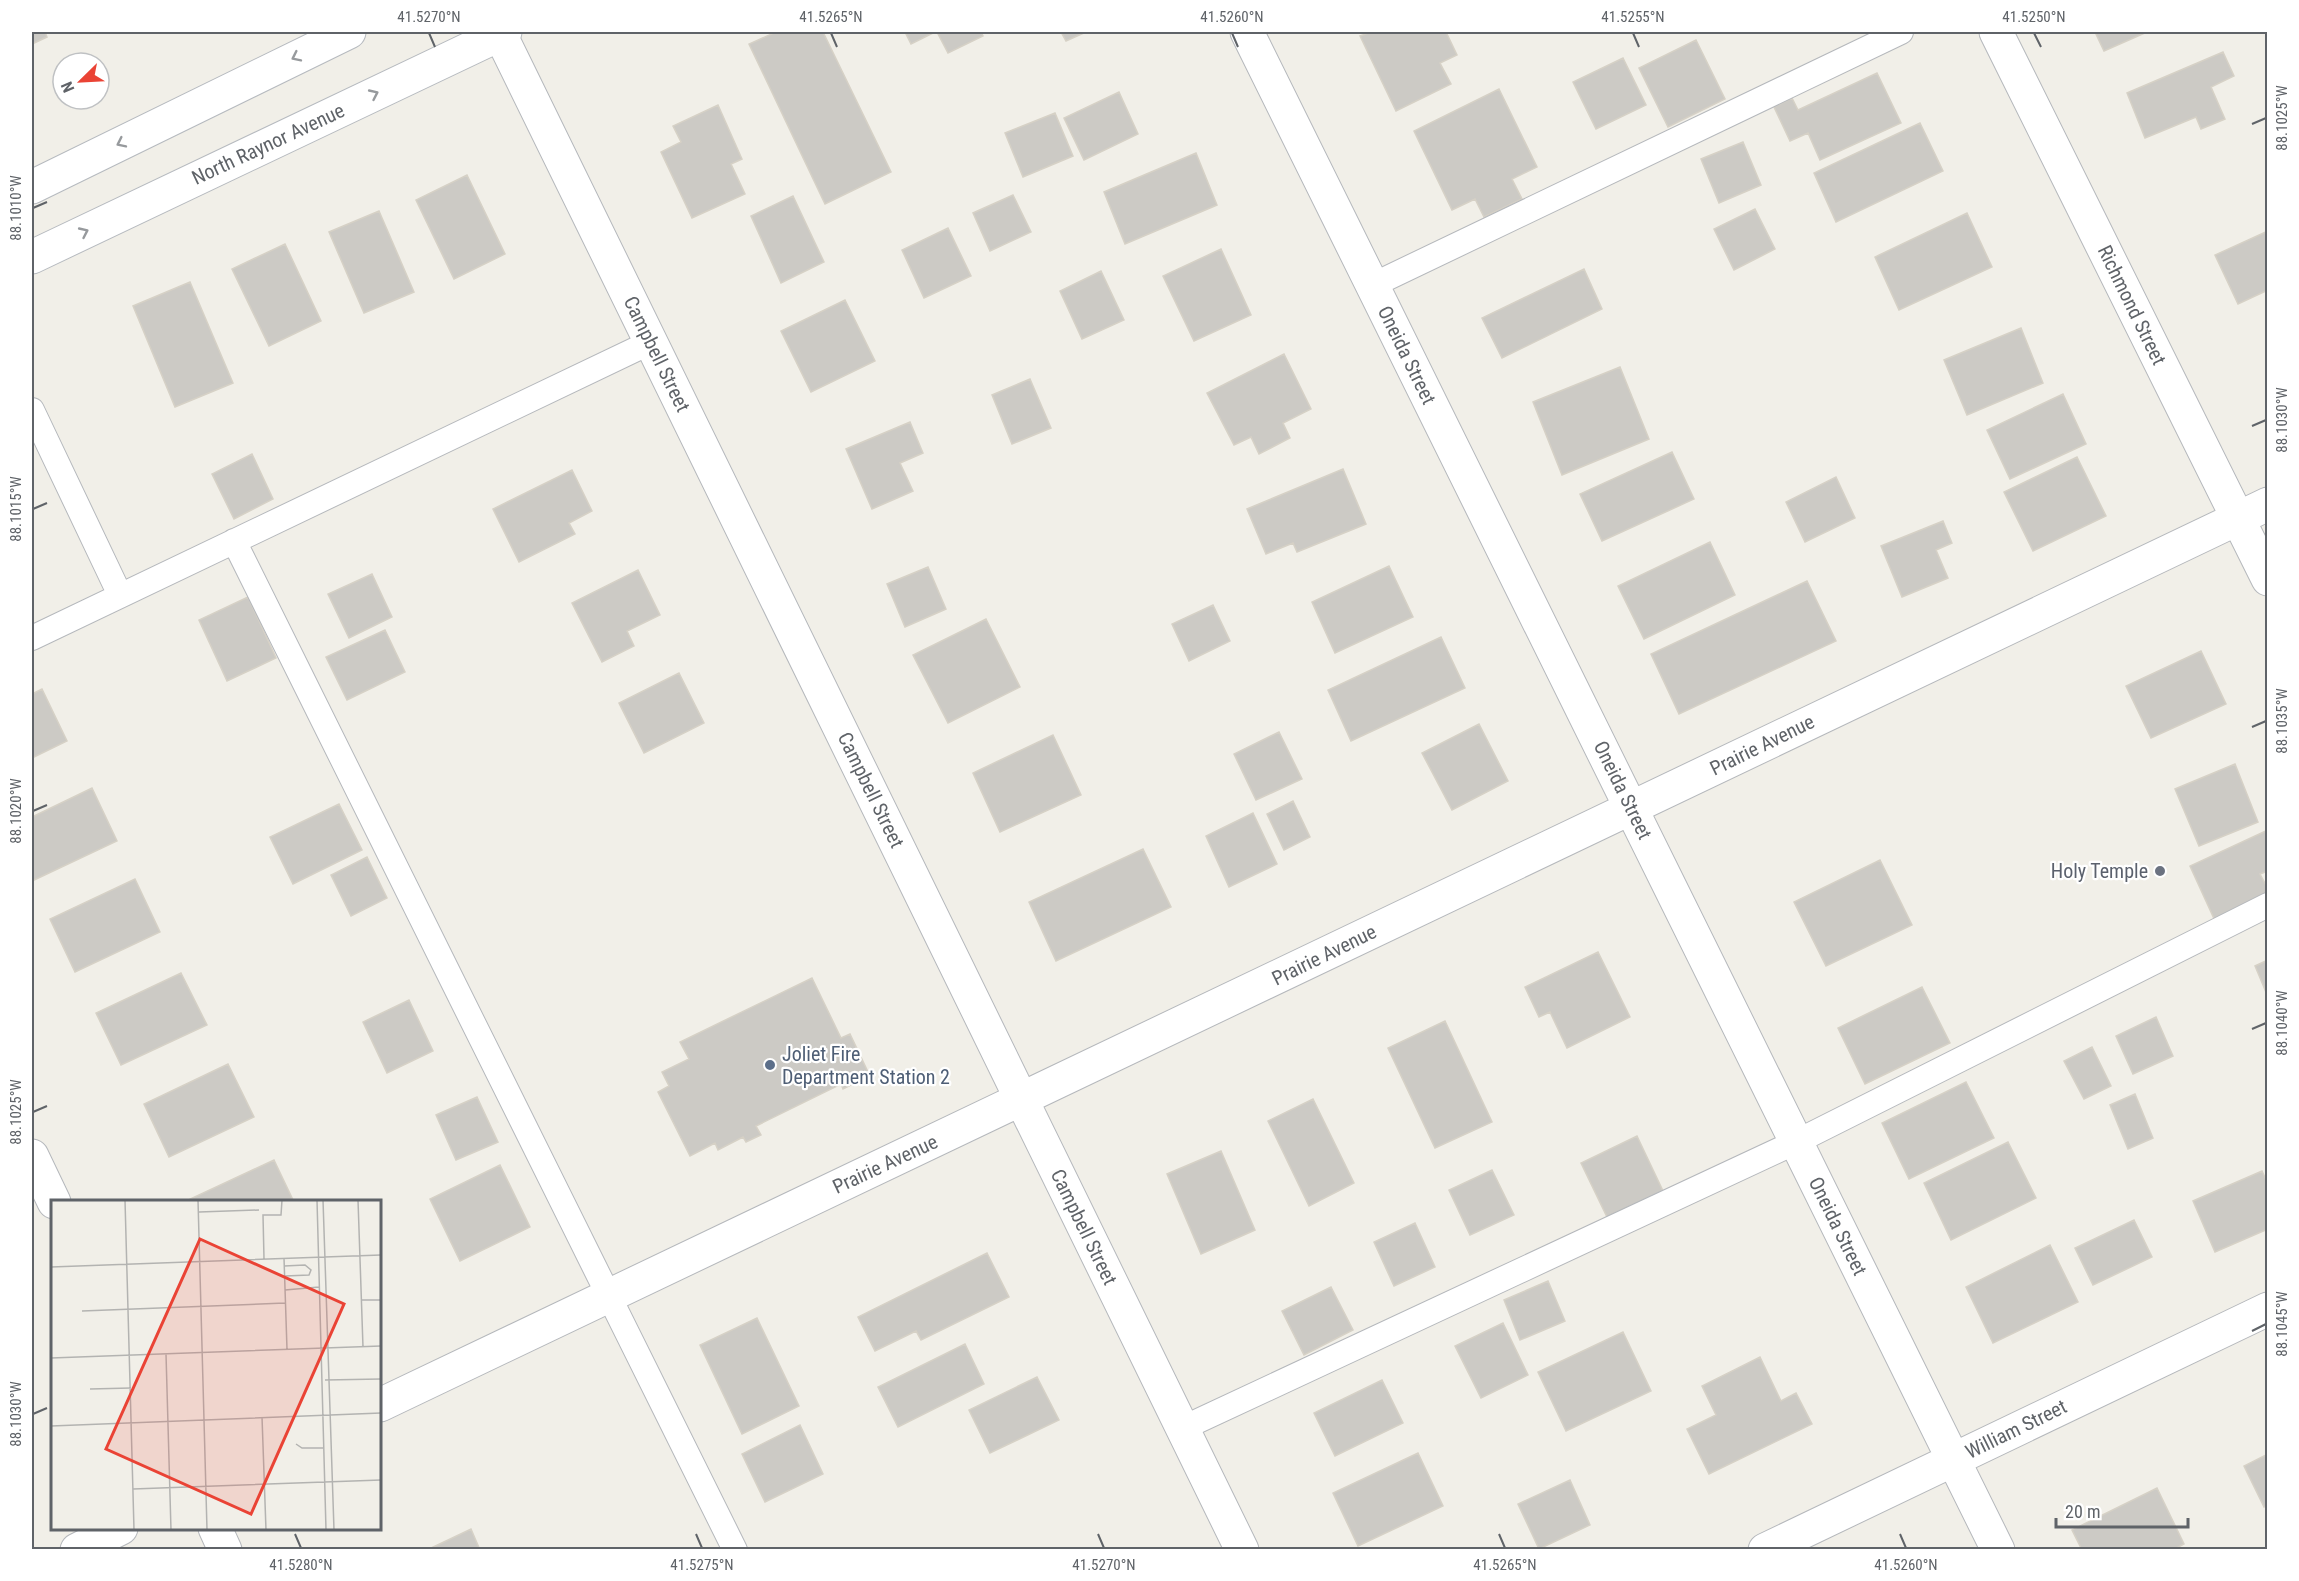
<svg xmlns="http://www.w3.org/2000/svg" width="2299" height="1581" viewBox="0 0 2299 1581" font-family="'Roboto Condensed',sans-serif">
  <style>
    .building { fill: #cccac5; stroke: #d6d1c6; stroke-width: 1.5 }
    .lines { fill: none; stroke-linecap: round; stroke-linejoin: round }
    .service-casing { stroke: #b5b8bc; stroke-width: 26 }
    .minor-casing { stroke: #b5b8bc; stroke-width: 35 }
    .tertiary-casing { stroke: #b5b8bc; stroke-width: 35 }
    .secondary-casing { stroke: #b6babf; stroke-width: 35 }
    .service { stroke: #fff; stroke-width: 24 }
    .minor { stroke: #fff; stroke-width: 33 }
    .tertiary { stroke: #fff; stroke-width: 33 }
    .secondary { stroke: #fff; stroke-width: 33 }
    .oneway { stroke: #979a9d }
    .ticks { fill: none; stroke: #5f6368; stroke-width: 2 }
    .worship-dot { fill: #6b7280; stroke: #fff; stroke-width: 2 }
    .service-dot { fill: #5c6f8a; stroke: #fff; stroke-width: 2 }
    .labels { text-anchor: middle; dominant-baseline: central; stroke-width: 4.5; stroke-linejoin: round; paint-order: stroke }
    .street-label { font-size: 20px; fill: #5f6368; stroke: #fff }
    .worship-label { font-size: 20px; fill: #5b616d; stroke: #fff; text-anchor: end }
    .service-label { font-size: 20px; fill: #4e5e75; stroke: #fff; text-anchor: start }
    .inset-road { fill: none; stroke: #b3b3b1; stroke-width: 1.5 }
    .view { fill: #ea4335; fill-opacity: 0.15; stroke: #ea4335; stroke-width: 3 }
    .inset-edge { fill: none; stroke: #5f6368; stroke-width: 3 }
    .neatline { fill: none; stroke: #5f6368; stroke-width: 2 }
    .ticks-label { font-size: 15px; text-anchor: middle; fill: #5f6368 }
  </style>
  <rect width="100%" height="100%" fill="#f1efe8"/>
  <path class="building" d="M32,32H45L47,37L32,44Z
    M776,32H823L891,172L825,204L749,44Z
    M905,32H935L911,44Z
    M937,32H981L983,36L948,53Z
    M1061,32H1086L1066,41Z
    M1371,32H1446L1457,55L1440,63L1451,84L1396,111L1360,36Z
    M2095,32H2147L2104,51Z
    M1696,40L1725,99L1668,127L1639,68Z
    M2223,52L2234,76L2211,87L2225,119L2201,129L2196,117L2145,138L2127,93Z
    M1623,58L1646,105L1596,129L1573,82Z
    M1877,73L1901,123L1820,160L1808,133L1790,141L1774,107L1792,98L1798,110Z
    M1499,89L1537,167L1512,179L1522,199L1484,217L1475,199L1452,210L1414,131Z
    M1119,92L1138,134L1084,160L1064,118Z
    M718,105L742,159L731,164L745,194L692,218L661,152L681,142L673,126Z
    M1055,113L1073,156L1023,177L1005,133Z
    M1920,123L1943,171L1836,222L1814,173Z
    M1743,142L1761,185L1719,203L1701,159Z
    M1196,153L1217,205L1125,244L1104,192Z
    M467,175L505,254L454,279L416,200Z
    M1013,195L1031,232L990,251L973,213Z
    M793,196L824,262L781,283L751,216Z
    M1755,209L1775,249L1734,270L1714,229Z
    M379,211L414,292L364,313L329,232Z
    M1967,213L1992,267L1899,310L1875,257Z
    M948,228L971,276L924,298L902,250Z
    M2268,231V290L2238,304L2215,255Z
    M285,244L321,321L269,346L232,269Z
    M1221,249L1251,315L1194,341L1163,276Z
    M1584,269L1602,309L1502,358L1482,318Z
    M1101,271L1124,320L1082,339L1060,291Z
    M190,282L233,383L175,407L133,306Z
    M845,300L875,361L811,392L781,331Z
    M2021,328L2043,383L1967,415L1944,360Z
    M1284,354L1311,409L1283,423L1290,438L1259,454L1251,437L1234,445L1207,393Z
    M1620,367L1649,439L1562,475L1533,402Z
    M1030,379L1051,428L1012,444L992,395Z
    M2063,394L2086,444L2010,479L1987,430Z
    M910,422L923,453L900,463L913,491L872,509L846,449Z
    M1672,452L1694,499L1602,541L1580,494Z
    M252,454L273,499L234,519L212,474Z
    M2077,457L2106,516L2033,551L2004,492Z
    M1343,469L1366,524L1297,552L1293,543L1266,554L1247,509Z
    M572,470L592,511L569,523L575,534L519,562L493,509Z
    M1836,477L1855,518L1805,542L1786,502Z
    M1943,521L1952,543L1936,550L1948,578L1902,597L1881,546Z
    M1710,542L1735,595L1644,639L1618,586Z
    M1389,566L1413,617L1335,653L1312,602Z
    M928,567L946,609L905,627L887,584Z
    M638,570L660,615L627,631L634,646L602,662L572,603Z
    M372,574L392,617L349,638L328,594Z
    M1807,581L1836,641L1679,714L1651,654Z
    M248,597L276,658L227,681L199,620Z
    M1213,605L1230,641L1189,661L1172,624Z
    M986,619L1020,687L948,723L913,655Z
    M385,630L405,672L347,700L326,657Z
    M1441,637L1465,688L1351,741L1328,690Z
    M2201,651L2226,704L2151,738L2126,686Z
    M679,673L704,723L644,753L619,703Z
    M42,689L67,741L32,758V694Z
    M1479,724L1508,781L1452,810L1422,753Z
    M1279,732L1302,779L1256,800L1234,754Z
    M1053,735L1081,795L1000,832L973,773Z
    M2235,764L2258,822L2199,846L2175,789Z
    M92,788L117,841L32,881V817Z
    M1293,801L1310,837L1284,850L1267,814Z
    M339,804L362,850L293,884L270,837Z
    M1253,813L1277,864L1229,887L1206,836Z
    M2268,830V871L2260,874L2268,889V899L2216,923L2190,866Z
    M1143,849L1171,907L1056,961L1029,902Z
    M367,857L387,898L351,916L331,875Z
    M1880,860L1912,925L1826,966L1794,902Z
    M135,879L160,932L75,972L50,919Z
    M1598,952L1630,1017L1567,1048L1550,1012L1539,1017L1525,987Z
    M2268,960V997L2255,966Z
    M181,973L207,1025L121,1065L96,1013Z
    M812,978L841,1038L850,1034L868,1072L851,1081L855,1083L843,1089L841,1084L756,1126L761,1135L746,1142L743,1137L718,1150L715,1143L690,1156L658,1092L669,1086L662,1072L689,1059L680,1042Z
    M1922,987L1950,1043L1865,1084L1838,1028Z
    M409,1000L433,1051L387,1073L363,1022Z
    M2156,1017L2173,1056L2133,1074L2116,1036Z
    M1445,1021L1492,1122L1435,1148L1388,1048Z
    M2092,1047L2111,1086L2084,1099L2064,1061Z
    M228,1064L254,1117L169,1157L144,1104Z
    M1966,1082L1994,1138L1909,1179L1882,1123Z
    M2135,1094L2153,1138L2128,1149L2110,1105Z
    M477,1097L498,1142L456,1160L436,1115Z
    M1313,1099L1354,1183L1309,1206L1268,1121Z
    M1637,1136L1663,1191L1607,1217L1581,1163Z
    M2008,1142L2036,1198L1951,1240L1924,1183Z
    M1221,1151L1255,1230L1201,1254L1167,1174Z
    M274,1160L294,1202H189L188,1200Z
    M500,1165L530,1227L460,1261L430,1199Z
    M1492,1170L1514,1215L1470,1235L1449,1190Z
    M2262,1171L2268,1184V1229L2215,1252L2193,1201Z
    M2134,1220L2152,1257L2093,1285L2075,1248Z
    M1415,1223L1435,1267L1394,1286L1374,1242Z
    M2050,1245L2078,1302L1993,1343L1966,1287Z
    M987,1253L1009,1297L921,1340L916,1331L875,1351L858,1317Z
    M1548,1281L1565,1321L1520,1340L1504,1300Z
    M1331,1287L1353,1330L1304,1355L1282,1311Z
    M757,1318L799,1406L742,1434L700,1345Z
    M1503,1323L1528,1375L1481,1398L1455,1346Z
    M1623,1332L1651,1391L1566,1431L1538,1372Z
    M965,1344L984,1384L898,1427L878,1387Z
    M1760,1357L1781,1401L1796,1393L1812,1424L1709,1474L1687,1429L1716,1415L1702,1386Z
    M1037,1377L1059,1420L990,1453L969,1410Z
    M1382,1380L1403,1423L1335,1456L1314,1413Z
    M800,1425L823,1474L765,1502L742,1454Z
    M1418,1453L1443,1506L1358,1546L1333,1493Z
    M2268,1454V1505L2264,1507L2244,1466Z
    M1570,1480L1590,1525L1539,1549L1518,1504Z
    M2157,1488L2184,1544L2173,1550H2082L2072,1530Z
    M471,1529L480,1550H427Z"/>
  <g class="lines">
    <g class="service-casing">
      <path id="service" d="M1373,285L1901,32
        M32,410L120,595
        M234,541L735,1550
        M32,638L651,342
        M1183,1428L1796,1142L2268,905"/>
    </g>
    <g class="minor-casing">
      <path id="minor" d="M499,32L1242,1550
        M1247,32L1998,1550
        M1996,32L2268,579
        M380,1405L2268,504
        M77,1550L121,1528
        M1765,1550L2268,1309"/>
    </g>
    <g class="tertiary-casing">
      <path id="tertiary" d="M32,1156L54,1202
        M215,1528L225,1550"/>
    </g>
    <g class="secondary-casing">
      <path id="secondary" d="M32,187L349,32
        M32,257L505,32"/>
    </g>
    <use href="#service" class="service"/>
    <use href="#minor" class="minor"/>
    <use href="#tertiary" class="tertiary"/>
    <use href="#secondary" class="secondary"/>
  </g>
  <defs><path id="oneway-chevron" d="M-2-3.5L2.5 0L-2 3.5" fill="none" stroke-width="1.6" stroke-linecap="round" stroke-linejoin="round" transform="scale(1.5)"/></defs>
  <g class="oneway">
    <use href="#oneway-chevron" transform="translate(296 57) rotate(154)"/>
    <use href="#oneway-chevron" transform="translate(374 94) rotate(-25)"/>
    <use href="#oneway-chevron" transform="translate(121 143) rotate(154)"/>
    <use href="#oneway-chevron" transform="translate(84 232) rotate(-25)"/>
  </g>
  <path class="ticks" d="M429,33L435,47M831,33L837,47M1232,33L1238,47M1633,33L1639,47M2034,33L2041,47M2252,124L2266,118M33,208L47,202M2252,426L2266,420M33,509L47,503M2252,727L2266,721M33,811L47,805M2252,1029L2266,1023M33,1112L47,1106M2252,1331L2266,1324M33,1414L47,1408M295,1534L301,1548M696,1534L702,1548M1098,1534L1104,1548M1499,1534L1505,1548M1900,1534L1906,1548"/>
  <circle class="worship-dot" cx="2160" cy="871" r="6"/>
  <circle class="service-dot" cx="770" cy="1065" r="6"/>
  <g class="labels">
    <g class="street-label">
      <text transform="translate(268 144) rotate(-25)">North Raynor Avenue</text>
      <text transform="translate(2132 305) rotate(64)">Richmond Street</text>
      <text transform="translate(657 354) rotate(64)">Campbell Street</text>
      <text transform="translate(1407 355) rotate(64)">Oneida Street</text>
      <text transform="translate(1762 745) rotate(-26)">Prairie Avenue</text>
      <text transform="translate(871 790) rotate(64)">Campbell Street</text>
      <text transform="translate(1623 790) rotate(64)">Oneida Street</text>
      <text transform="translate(1324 955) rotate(-26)">Prairie Avenue</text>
      <text transform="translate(885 1164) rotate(-25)">Prairie Avenue</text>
      <text transform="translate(1838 1226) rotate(64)">Oneida Street</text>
      <text transform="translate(1084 1227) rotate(64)">Campbell Street</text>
      <text transform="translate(2016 1429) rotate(-26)">William Street</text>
    </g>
    <g class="worship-label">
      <text x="2148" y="871">Holy Temple</text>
    </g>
    <g class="service-label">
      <text x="782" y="1054">Joliet Fire<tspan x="782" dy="23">Department Station 2</tspan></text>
    </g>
  </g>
  <g transform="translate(51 1200)">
    <rect width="330" height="330" fill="#f1efe8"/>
    <path class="inset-road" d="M74,0L83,330M147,0L156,330M266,0L275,330M272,0L283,330M307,0L312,147M148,12L208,10M233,58L236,149M213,59L212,15H230L231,0M233,66L254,65L260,70L258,75L234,76M0,67L330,55M234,90L268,87M311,100H330M31,111L234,103M115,154L120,330M0,158L330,146M274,180L330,179M39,189L80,188M211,217L215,330M0,226L330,213M245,244L251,248H272M82,289L330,280"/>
    <path class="view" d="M149,39L293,104L200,314L55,249Z"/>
    <rect width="330" height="330" class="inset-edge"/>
  </g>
  <rect width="2299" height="1581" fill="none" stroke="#ffffff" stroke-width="66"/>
  <g transform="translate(81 81) rotate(246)"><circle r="28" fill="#ffffff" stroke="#bfc1c3" stroke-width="1.5"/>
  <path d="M0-4.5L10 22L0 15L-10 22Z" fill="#ea4335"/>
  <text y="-9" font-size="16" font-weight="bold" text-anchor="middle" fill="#5f6368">N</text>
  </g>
  <path d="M2056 1518v9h132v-9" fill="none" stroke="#5f6368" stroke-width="3"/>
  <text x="2065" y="1518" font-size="18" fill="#5f6368" stroke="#ffffff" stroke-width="4.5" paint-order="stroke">20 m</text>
  <rect x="33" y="33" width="2233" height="1515" class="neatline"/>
  <g class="ticks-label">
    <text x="429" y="22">41.5270°N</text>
    <text x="831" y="22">41.5265°N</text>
    <text x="1232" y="22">41.5260°N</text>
    <text x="1633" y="22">41.5255°N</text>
    <text x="2034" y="22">41.5250°N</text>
    <text transform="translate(2282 118) rotate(-90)" y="5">88.1025°W</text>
    <text transform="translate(16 208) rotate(-90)" y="5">88.1010°W</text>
    <text transform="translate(2282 420) rotate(-90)" y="5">88.1030°W</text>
    <text transform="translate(16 509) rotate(-90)" y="5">88.1015°W</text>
    <text transform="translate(2282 721) rotate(-90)" y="5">88.1035°W</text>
    <text transform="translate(16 811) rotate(-90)" y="5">88.1020°W</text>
    <text transform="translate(2282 1023) rotate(-90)" y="5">88.1040°W</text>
    <text transform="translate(16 1112) rotate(-90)" y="5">88.1025°W</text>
    <text transform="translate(2282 1324) rotate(-90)" y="5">88.1045°W</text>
    <text transform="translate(16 1414) rotate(-90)" y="5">88.1030°W</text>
    <text x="301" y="1570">41.5280°N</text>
    <text x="702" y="1570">41.5275°N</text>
    <text x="1104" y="1570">41.5270°N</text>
    <text x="1505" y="1570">41.5265°N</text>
    <text x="1906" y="1570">41.5260°N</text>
  </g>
</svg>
